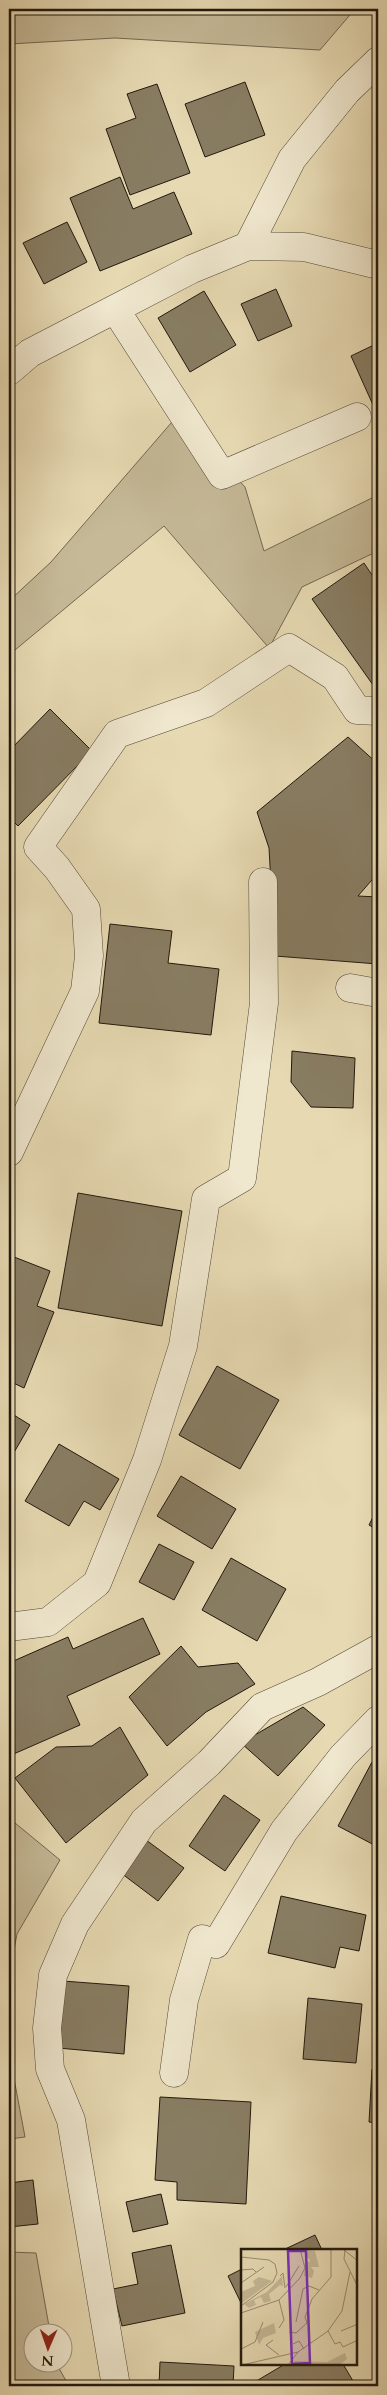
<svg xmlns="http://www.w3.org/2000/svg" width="387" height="2395" viewBox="0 0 387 2395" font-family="Cardo,serif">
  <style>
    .green { fill: #c5b997; stroke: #736852 }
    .building { fill: #887d63; stroke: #21180d }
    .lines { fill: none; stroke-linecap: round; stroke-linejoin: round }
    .minor-casing { stroke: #524836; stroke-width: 29 }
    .minor { stroke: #efe7ce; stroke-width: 28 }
    .inset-road { fill: none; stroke: #988c71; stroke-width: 1 }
    .view { fill: #7b2cbf; fill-opacity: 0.15; stroke: #7b2cbf; stroke-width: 2.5 }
    .inset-edge { fill: none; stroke: #21180d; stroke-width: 2.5 }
  </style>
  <rect width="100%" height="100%" fill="#e7dab3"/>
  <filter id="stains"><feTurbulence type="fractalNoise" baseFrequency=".004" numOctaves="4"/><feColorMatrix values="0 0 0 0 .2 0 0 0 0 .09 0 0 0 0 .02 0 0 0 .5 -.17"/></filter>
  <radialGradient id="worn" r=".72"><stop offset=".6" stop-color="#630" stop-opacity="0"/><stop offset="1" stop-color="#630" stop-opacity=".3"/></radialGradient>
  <path class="green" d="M9,9H355L320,50L115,38L9,44Z
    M178,415L245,487L264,551L378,495V551L302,587L269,648L164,526L9,655V601L51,562Z
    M9,1818L60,1860L17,1934L9,1976Z
    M9,2052L25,2137L9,2139Z
    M9,2252L36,2253L50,2332H32V2362L56,2363L69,2386H9Z"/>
  <path class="building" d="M245,82L265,135L205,157L185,104Z
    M157,84L190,173L130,195L106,129L136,118L127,94Z
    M120,177L133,209L174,192L192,234L100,271L70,198Z
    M67,222L87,262L44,284L23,243Z
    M276,289L292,326L258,341L241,304Z
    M204,291L236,345L190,372L158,318Z
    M378,343V403L373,405L351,356Z
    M364,563L378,584V692L312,599Z
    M50,709L92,751L18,826L9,817V751Z
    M348,737L378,764V873L358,896L378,897V964L275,956L269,848L257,812Z
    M110,924L172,931L168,963L219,969L211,1035L99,1023Z
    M292,1051L355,1058L353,1108L311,1107L291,1082Z
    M78,1193L182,1211L162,1326L58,1308Z
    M9,1255L50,1271L37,1306L54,1312L24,1388L9,1381Z
    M217,1366L279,1400L240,1469L179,1435Z
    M9,1412L30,1425L9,1461Z
    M59,1444L119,1479L100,1510L84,1501L69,1526L25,1501Z
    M181,1476L236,1509L212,1549L157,1516Z
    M378,1507V1530L369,1525Z
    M159,1544L194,1562L174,1600L139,1582Z
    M231,1558L286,1589L257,1641L202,1610Z
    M143,1618L160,1654L67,1696L80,1725L9,1756V1663L68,1637L73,1649Z
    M181,1646L198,1667L238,1663L255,1684L206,1712L167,1746L129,1697Z
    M303,1707L325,1725L278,1776L241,1743Z
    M120,1727L148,1775L66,1843L15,1778L56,1747L92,1746Z
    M372,1762L378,1765V1847L338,1826Z
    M224,1795L260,1820L225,1871L189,1846Z
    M142,1837L184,1868L158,1901L117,1870Z
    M281,1896L366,1915L359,1951L340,1947L335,1968L268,1953Z
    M63,1981L129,1986L124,2054L58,2048Z
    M308,1998L362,2004L356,2063L303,2059Z
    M372,2069H378V2123L369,2122Z
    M160,2097L251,2102L246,2204L177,2200V2182L155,2180Z
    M33,2180L38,2224L9,2227V2183Z
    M161,2194L168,2224L133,2232L126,2202Z
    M315,2235L322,2250H283Z
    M171,2245L185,2313L122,2326L113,2289L138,2284L132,2253Z
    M242,2269V2305L228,2276Z
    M160,2362L234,2366L233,2386H159Z
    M285,2364H343L356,2386H248Z"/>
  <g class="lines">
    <g class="minor-casing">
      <path id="minor" d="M248,246L292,159L347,91L378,61
        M115,309L222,475L357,417
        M9,371L30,353L115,309L192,269L248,246L304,247L378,265
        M350,988L378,993
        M9,1152L85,991L89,956L86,909L57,868L38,847L117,734L206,703L289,648L335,677L357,710L378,711
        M9,1627L48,1622L97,1583L147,1460L183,1346L206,1199L242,1178L264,1003L263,882
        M174,2073L184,2000L202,1939L216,1944L284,1831L343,1756L378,1720
        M116,2386L71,2120L50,2069L47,2028L53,1975L75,1924L144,1821L209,1763L262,1707L318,1682L378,1649"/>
    </g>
    <use href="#minor" class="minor"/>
  </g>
  <g transform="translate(241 2249)">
    <rect width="116" height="116" fill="#e7dab3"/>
    <path d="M61,0L74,2L78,18H70L73,22L71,29L63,27L64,14L69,12ZM41,27L42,37L39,36L28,45L30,52L23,54L20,48L13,51L15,56L8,59L3,55L26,43ZM18,28L31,32L0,55V43L14,37L12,32ZM33,74L35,84L22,89L18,96L14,83ZM104,104L106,110L98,116H51L54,112L86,113Z" fill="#c5b997"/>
    <path class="inset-road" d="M103,1L117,12M104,1L103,10L117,38M0,8L28,11L34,15L36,24L32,33L0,57M0,21L12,20L15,23M39,27L42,24L44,39M0,34L23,18M45,38L58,17M0,64L38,51L59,29L64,19L59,0M55,73L62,40L68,37L78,41M38,79L43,71L38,51M87,82L94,95L99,93L102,98L117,91M100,82L117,75M48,83L55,84L66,74L64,68L71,50L90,28V0M32,91L25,96L38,106M52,95L58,92L63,100M0,100L14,93L22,73M1,116L57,103L87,82L101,62L109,23M47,116L57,103"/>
    <path class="view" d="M47,2H65L69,114L51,115Z"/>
    <rect width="116" height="116" class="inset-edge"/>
  </g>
  <rect width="387" height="2395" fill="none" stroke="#e7dab3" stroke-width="30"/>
  <rect x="10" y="10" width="367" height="2375" fill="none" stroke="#21180d" stroke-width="2.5"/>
  <rect x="15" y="15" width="357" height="2365" fill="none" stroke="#21180d"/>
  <g transform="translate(48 2348) rotate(182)"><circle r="24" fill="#efe7ce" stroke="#9d9481"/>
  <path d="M0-4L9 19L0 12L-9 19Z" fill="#8f2418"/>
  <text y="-8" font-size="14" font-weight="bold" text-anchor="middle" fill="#21180d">N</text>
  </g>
  <rect width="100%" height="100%" filter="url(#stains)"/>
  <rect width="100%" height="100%" fill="url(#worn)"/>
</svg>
